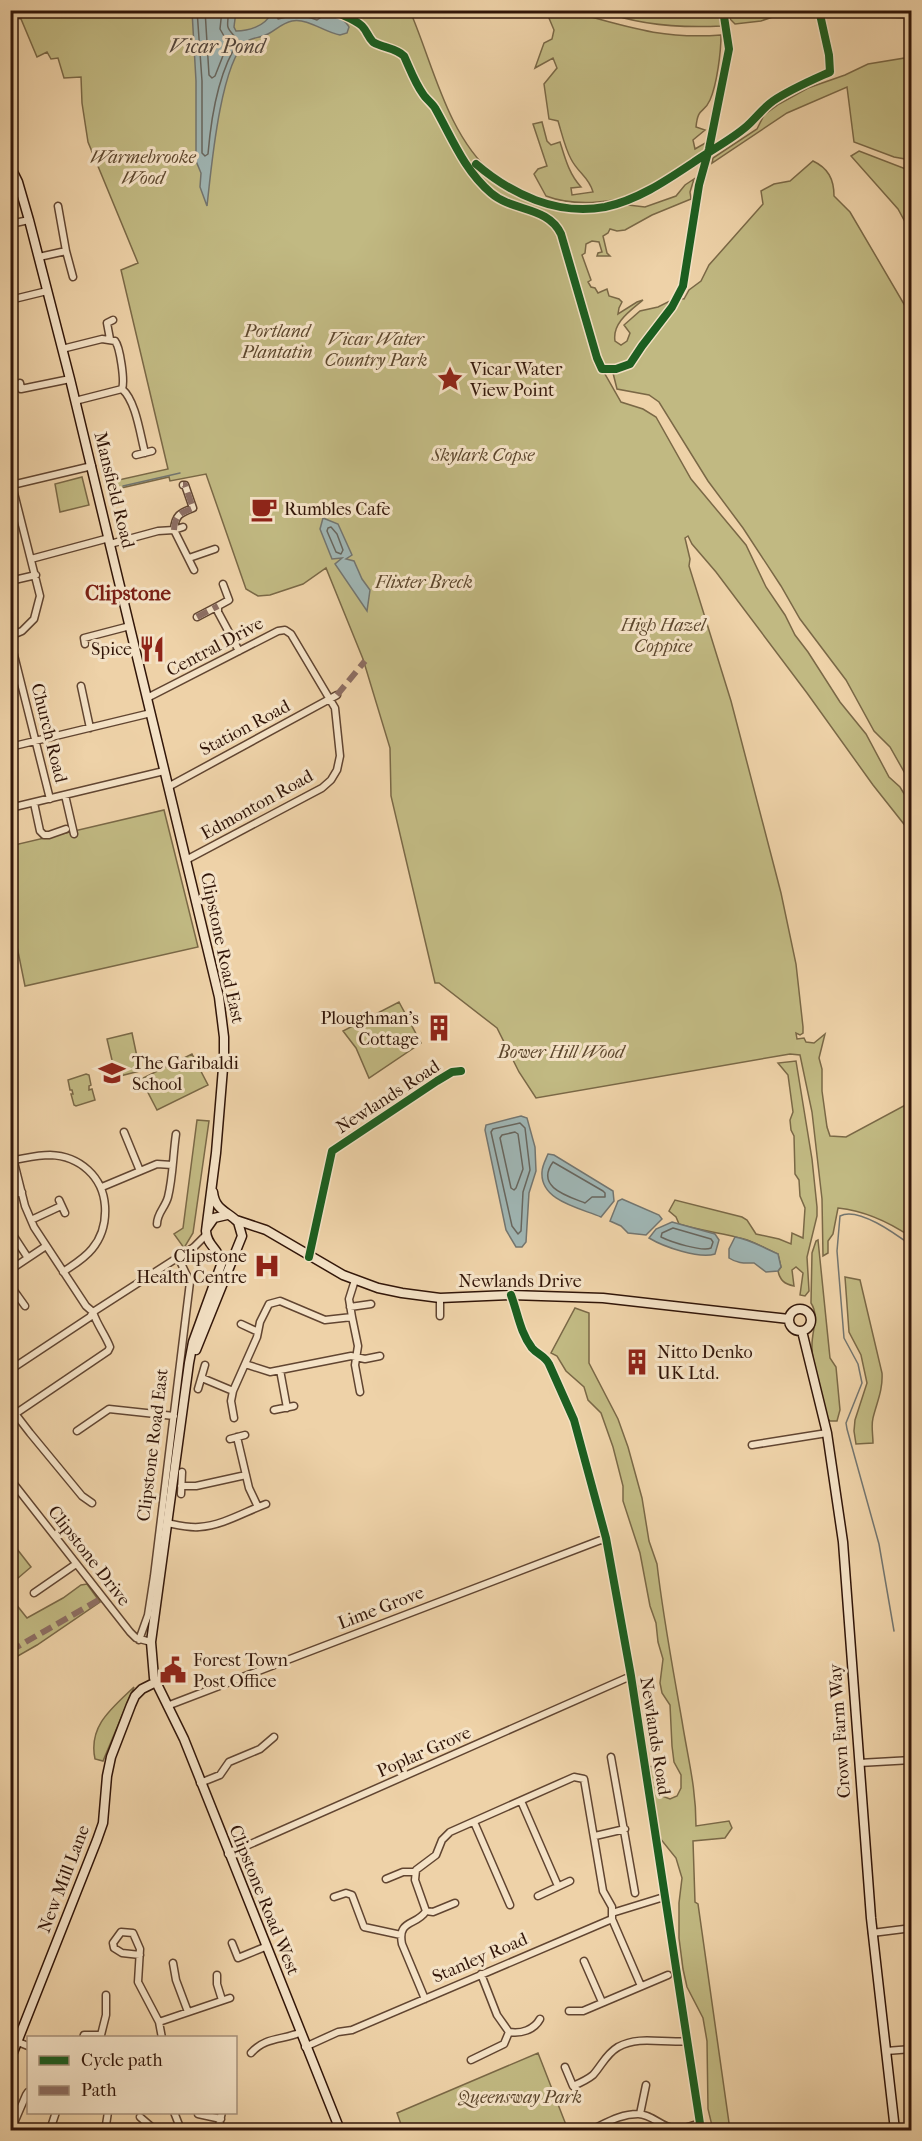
<svg xmlns="http://www.w3.org/2000/svg" width="922" height="2141" viewBox="0 0 922 2141" font-family="'IM FELL French Canon',serif">
  <style>
    .green { fill: #c1b982; stroke: #7a6846; stroke-width: 1.5 }
    .water { fill: #9fb5b3; stroke: #73756f; stroke-width: 1.5 }
    .lines { fill: none; stroke-linecap: round; stroke-linejoin: round }
    .shore { stroke: #68665e; stroke-width: 1.5 }
    .stream { stroke: #73756f; stroke-width: 1.5 }
    .street-casing { stroke: #614531; stroke-width: 9 }
    .secondary-casing { stroke: #321609; stroke-width: 11 }
    .street { stroke: #f4e2c6; stroke-width: 6 }
    .secondary { stroke: #f4e2c6; stroke-width: 8 }
    .quiet { stroke: #8d6e63; stroke-width: 6; stroke-dasharray: 12 6; stroke-linecap: butt }
    .cycleway-casing { stroke: #f4e2c6; stroke-width: 11 }
    .cycleway { stroke: #1b5e20; stroke-width: 8 }
    .labels { text-anchor: middle; dominant-baseline: central; stroke-width: 6; stroke-linejoin: round; paint-order: stroke }
    .park-label { font-size: 18px; font-style: italic; fill: #5d472d; stroke: #f4e2c6 }
    .poi-label { font-size: 18px; fill: #321609; stroke: #f4e2c6; text-anchor: start }
    .street-label { font-size: 18px; fill: #321609; stroke: #f4e2c6 }
    .water-label { font-size: 20px; font-style: italic; fill: #53463c; stroke: #f4e2c6 }
    .quarter-label { font-size: 21px; font-weight: bold; fill: #7a1f14; stroke: #f4e2c6 }
  </style>
  <rect width="100%" height="100%" fill="#eed2a8"/>
  <filter id="stains"><feTurbulence type="fractalNoise" baseFrequency=".00333" numOctaves="4"/><feColorMatrix values="0 0 0 0 .2 0 0 0 0 .09 0 0 0 0 .02 0 0 0 .5 -.17"/></filter>
  <radialGradient id="worn" r=".72"><stop offset=".6" stop-color="#630" stop-opacity="0"/><stop offset="1" stop-color="#630" stop-opacity=".3"/></radialGradient>
  <path class="green" d="M11,10L410,11C433,64 447,135 493,174C502,181 517,190 529,194C542,200 555,198 565,211L578,213L597,212L628,205L645,207L676,196L685,185L694,179L690,192L691,199L652,215L625,230L617,231L610,229L608,233L603,236L607,253L610,256H597L598,253L602,252L599,242L592,241L586,244L585,253L582,255L591,280L588,282L591,287L595,288L598,293L607,289L609,296L619,299L622,302L619,308L618,314L637,302L643,300C630,311 612,323 615,341L621,345L627,341L630,333L624,325L640,311L658,307L676,298L684,299L689,290L701,281L709,265L763,204L761,191L774,184L790,181L813,161C828,168 834,179 834,196L850,212L911,316V784L890,747L874,731L846,680L800,619L781,586L743,528L708,481L659,402L649,395L617,389L611,365L601,367L621,402L643,409L656,417L691,479L746,545L766,587L785,615L795,635L808,652L840,702L866,734L889,777L900,787L911,805V833L873,785L807,693L716,572L692,544L688,536L685,538L690,559L689,566L731,701L781,893L796,964L803,1027V1033L800,1035L796,1033L797,1039L804,1038L806,1042L814,1043L825,1034L819,1058L822,1069V1091L827,1127L830,1136L846,1137L911,1102V1237C889,1222 866,1211 838,1208L833,1234L828,1241V1253L823,1256L822,1199L812,1112L800,1055L790,1054L536,1098L519,1072L497,1028L439,983H435L391,796L390,748L363,659L326,568L303,584L270,595L258,596L246,589L206,474L170,481L169,477L108,491L105,483L168,469L121,270L138,263L88,142L82,103L81,77L64,78L58,58L51,59L47,52L37,57L21,19L11,17Z
    M546,11H575L584,15C634,29 667,39 721,35C721,52 717,84 710,100C704,114 698,106 696,127L705,130L693,140L695,149L707,142V152C686,165 660,184 638,193C612,204 572,206 546,196L534,174L538,169L547,166L533,124L542,122L547,141L551,145L560,142C565,158 569,174 581,187L571,188L572,195L593,192C589,177 578,173 571,159C565,148 562,134 558,121L549,119L544,84L557,68L553,58L535,68L544,43L552,39L554,30Z
    M603,11H722V26C682,28 640,26 603,11Z
    M729,11V10L790,11L761,21L735,24L730,19Z
    M823,11H911V18L824,15Z
    M911,57V160L894,157L854,142L847,87L787,113L712,163L713,158L757,129L764,115L779,104L808,88L845,75L868,64Z
    M859,151L911,171V233L898,209L851,156Z
    M82,477L89,505L60,512L55,484Z
    M164,810L198,947L25,986L11,917L10,846Z
    M399,1002L421,1043L369,1078L356,1048L343,1031Z
    M132,1033L140,1071L116,1077L107,1039Z
    M192,1054L208,1085L157,1110L141,1079Z
    M796,1061L812,1159L817,1207V1216L807,1257L809,1291L805,1296L800,1295L803,1273L796,1267L792,1270L794,1286C784,1284 780,1280 778,1271L781,1267L778,1254C768,1250 753,1241 744,1239C723,1233 701,1231 679,1224L676,1217L669,1211L675,1200L742,1217L747,1220L756,1234L779,1239L791,1244L792,1233L803,1238L805,1208L800,1196L799,1180L795,1174L794,1136L791,1130L790,1120L793,1112L788,1075L778,1063Z
    M86,1074L89,1075L91,1085L89,1086V1090L92,1089L95,1100L76,1106L74,1105L71,1094H73L72,1090H70L68,1080Z
    M197,1120L209,1121L193,1233L184,1248L174,1234L183,1228Z
    M818,1240L830,1358L836,1367L840,1410L837,1421H830L827,1418C821,1395 813,1372 812,1348C811,1332 820,1317 811,1303L812,1253L816,1241Z
    M845,1277L860,1280L882,1373C883,1390 877,1402 873,1418C871,1426 873,1435 873,1443L856,1444L854,1431L855,1420L867,1383L861,1355L849,1332Z
    M575,1308L589,1313V1363L618,1419L628,1447L642,1498L649,1541L657,1564C663,1617 673,1669 682,1721C688,1759 696,1787 696,1826L729,1821L732,1828L725,1838L693,1841L695,1902L698,1904L730,2130H713L708,2109L707,2041L703,2018L687,1987L683,1969L679,1938V1903L682,1878L676,1858L659,1837L647,1766L655,1767L660,1773L662,1796L670,1799L677,1796L681,1788V1775L674,1762L672,1746L670,1705L662,1693L660,1683L663,1659L658,1642L656,1623L650,1606L640,1553L623,1501V1486L613,1447L601,1413L588,1400L584,1387L566,1371L557,1356L551,1353Z
    M10,1540L31,1567L11,1584H10Z
    M87,1584L100,1602L37,1645L11,1660V1598L27,1618L63,1598L81,1585Z
    M134,1687L103,1761L95,1759C88,1726 112,1708 134,1687Z
    M538,2053L568,2130H403L397,2113Z"/>
  <path class="water" d="M262,10C283,10 338,6 349,27L347,33L340,35C324,32 308,18 292,21C282,23 276,30 268,34C261,38 252,37 246,42C220,64 211,171 207,206L200,187L201,173L196,161V81L192,11H236L234,27L236,31C248,31 265,26 270,15Z
    M323,518L338,524L352,555L346,559L354,561L362,579L370,590L367,611L335,564L342,558L332,559L320,529Z
    M521,1116L527,1118L535,1147L536,1171L529,1193L526,1242L522,1247H516L506,1230L485,1130L486,1125Z
    M548,1154L554,1155L613,1191L614,1201L601,1217C580,1208 540,1201 542,1172C542,1166 546,1159 548,1154Z
    M622,1199L659,1215L662,1219L646,1235L628,1233L621,1226L610,1221L618,1201Z
    M672,1222L715,1234L719,1240L715,1254C699,1259 664,1247 649,1238L656,1229Z
    M735,1237C749,1239 764,1248 778,1254L781,1267L778,1271L766,1272L754,1263C745,1263 738,1264 729,1258V1249Z"/>
  <g class="lines">
    <path class="shore" d="M197,10L202,81V153L205,156L208,154C211,118 219,70 239,41C227,27 226,32 229,10
      M205,10L209,75L212,78L215,76L228,43L220,29L222,10
      M273,10L278,19C295,15 300,14 317,20L320,18L319,10
      M331,527L337,534L343,550L341,554L336,552L327,531L328,528Z
      M520,1123L525,1128L530,1170L523,1192L521,1231L518,1234L512,1226L491,1132L493,1129Z
      M515,1132L518,1134L523,1169L516,1188L514,1190L511,1188L500,1138L502,1135Z
      M553,1162L603,1191L605,1193V1197H592L585,1203C567,1196 535,1187 553,1162Z
      M673,1228L711,1239L713,1242L711,1248C702,1252 671,1242 661,1237L662,1233Z"/>
    <path class="stream" d="M123,486L180,473
      M894,1631L879,1544L847,1429L846,1423L862,1383L858,1364L844,1338L837,1251L840,1216C858,1206 897,1235 912,1246"/>
    <g class="street-casing">
      <path id="street" d="M58,206L66,251
        M10,224L29,220
        M39,257L66,251L73,277
        M10,300L47,291
        M110,339L107,323L113,320
        M62,349L102,339L115,341C120,347 125,381 122,389
        M20,383L21,389L70,379
        M122,389C136,401 140,434 145,453
        M75,401L122,389
        M136,455L152,451
        M10,471L12,485L40,596L34,619L22,631L10,636
        M12,485L92,466
        M183,485H185L193,508C180,513 175,515 174,530L183,527
        M110,544L158,531L174,530L194,570
        M189,558L215,549
        M31,559L109,538
        M10,581L36,575
        M223,584L229,600L218,606V612L239,651
        M197,617L218,606
        M10,639L50,799
        M85,644L84,638L130,626
        M81,686L90,728
        M147,698L278,631L285,630L291,634L335,708L340,756L337,770L331,780L322,788L186,860
        M10,747L151,713
        M168,787L337,695
        M65,795L74,834
        M34,803L40,831L44,835H49L66,829
        M10,808L164,771
        M124,1132L140,1171
        M10,1146L25,1206L34,1227L86,1306L93,1312
        M14,1160C26,1158 38,1155 50,1155C80,1156 103,1177 105,1206C106,1222 102,1237 92,1249C84,1259 73,1265 63,1272
        M102,1187L157,1164L172,1165
        M10,1195L22,1192
        M59,1200L65,1213
        M31,1220L61,1206
        M157,1224C157,1213 165,1208 168,1197C173,1177 173,1154 176,1134
        M11,1232L28,1258
        M309,1257L332,1151L437,1081L452,1072L461,1071
        M10,1270L46,1246
        M355,1280L349,1299L352,1317L325,1320L280,1301L269,1304L260,1322L257,1337L245,1364L270,1372L351,1356L365,1359L380,1356
        M10,1285L25,1306
        M511,1295C518,1314 520,1332 532,1348C537,1354 545,1356 549,1364L574,1420L606,1538L631,1676L701,2130
        M350,1307L371,1304
        M440,1316V1298
        M352,1317L358,1346L355,1365L360,1392
        M241,1324L258,1332
        M10,1370L90,1317L93,1312L194,1247L206,1235
        M280,1370L287,1408
        M202,1378L233,1391L245,1364
        M198,1389L205,1365
        M233,1391L231,1401L234,1418
        M10,1407L30,1433L82,1496L92,1503
        M274,1410L294,1406
        M15,1414L108,1351L110,1347C105,1334 97,1325 93,1312
        M77,1431L109,1409L174,1416
        M237,1437L249,1488L258,1507
        M230,1439L245,1435
        M752,1445L827,1433
        M10,1479L130,1632L136,1638L151,1642
        M181,1486H196L246,1475
        M181,1494L182,1472
        M167,1523C177,1525 189,1528 199,1527C224,1525 244,1512 266,1504
        M34,1593L76,1564
        M139,1640L148,1615L154,1576L190,1282L178,1257
        M167,1706L606,1538
        M611,1757L635,1893
        M859,1763L912,1760
        M200,1783L220,1775L229,1762L260,1749L274,1737
        M521,1801L558,1886
        M474,1822L510,1905
        M595,1836L625,1829
        M228,1854L631,1676
        M386,1879L403,1872H415
        M538,1896L570,1881
        M334,1897L346,1893L352,1895L364,1927L401,1935
        M426,1911L433,1912L455,1903
        M612,1913L664,1897
        M612,1919L641,1986
        M872,1933L912,1928
        M232,1943L238,1958L265,1947
        M140,1955L122,1953L114,1948L113,1943L121,1932L133,1933L140,1949L138,1982L159,2022L162,2038
        M584,1961L602,2002
        M173,1963L176,1980L188,2012
        M481,1974L497,2015L509,2032C521,2034 534,2030 540,2019
        M217,1975V1984L222,2000
        M425,1999L402,1944C397,1919 417,1926 426,1911L415,1880L416,1870L436,1855L442,1840L450,1832L574,1777L584,1779L603,1891L612,1907V1913
        M569,2011H583L668,1975
        M159,2022L230,1998
        M83,2038L84,2035H101L106,2015V1995
        M18,2042L28,2046
        M305,2047L338,2032L352,2030L612,1919V1913
        M886,2051L912,2049
        M251,2053C265,2037 282,2040 299,2033
        M471,2060L504,2044L509,2032
        M565,2067L573,2086C580,2083 587,2080 593,2075C602,2065 606,2054 618,2047C640,2035 664,2044 687,2041
        M174,2112L181,2130
        M198,2114L221,2119
        M640,2114L646,2085
        M140,2117L155,2130
        M593,2129C608,2122 621,2114 638,2114C652,2114 662,2128 676,2129C684,2129 692,2125 699,2124
        M11,2130L26,2095L28,2092
        M50,2130L56,2112
        M100,2130L106,2125L108,2112
        M218,2130L222,2112"/>
    </g>
    <g class="secondary-casing">
      <path id="secondary" d="M10,166L18,182L29,220L70,379L219,997L224,1037V1056L216,1153L206,1231C207,1247 220,1248 221,1265L193,1342L189,1363L151,1642L154,1678L184,1739L340,2130
        M236,1220L266,1230L343,1275L378,1288L402,1293L440,1298L511,1295L603,1298L789,1319
        M207,1228L214,1218L227,1215
        M789 1320a11 11 0 1 1 22 0a11 11 0 1 1-22 0Z
        M802,1331L827,1433L843,1542L871,1918L895,2130
        M196,1350L242,1236L238,1222C227,1211 215,1210 213,1192
        M10,2060L97,1840L103,1823L107,1776L111,1757L131,1705L135,1696L142,1689L156,1682"/>
    </g>
    <use href="#street" class="street"/>
    <use href="#secondary" class="secondary"/>
    <path class="quiet" d="M174,530C175,515 180,513 193,508L185,485H183
      M197,617L218,606
      M337,695L365,661
      M10,1651L102,1598"/>
    <g class="cycleway-casing">
      <path id="cycleway" d="M332,10C341,15 355,19 362,26C367,31 368,37 373,42C383,48 396,48 404,56C410,69 415,83 423,94C426,99 432,103 435,108C452,138 464,170 491,193C513,212 548,206 561,234L597,358L602,369H616L630,364L642,346L672,307L683,286L699,185L709,149L729,49L723,10
        M476,164C511,194 557,216 605,207C638,200 667,180 694,162C711,150 731,140 747,126C756,118 763,108 773,101C791,89 810,81 830,72L829,55L819,10
        M309,1257L332,1151L437,1081L452,1072L461,1071
        M511,1295C518,1314 520,1332 532,1348C537,1354 545,1356 549,1364L574,1420L606,1538L631,1676L701,2130"/>
    </g>
    <use href="#cycleway" class="cycleway"/>
  </g>
  <defs>
    <g id="sight-bare" transform="scale(2.07)"><path d="M0-6L1.8-2.2L6-1.7L2.9 1.2L3.7 5.4L0 3.3L-3.7 5.4L-2.9 1.2L-6-1.7L-1.8-2.2Z" fill="#8f2418" stroke="#f4e2c6" stroke-width="2.5" paint-order="stroke"/></g>
    <g id="cafe-bare" transform="scale(2.07)"><path d="M-5.5-4.5H6V0H3Q3 3.5 0 3.5H-2.5Q-5.5 3.5-5.5 0ZM3-3.2v2h1.7v-2ZM-6 4.5H4V6H-6Z" fill="#8f2418" stroke="#f4e2c6" stroke-width="2.5" paint-order="stroke"/></g>
    <g id="restaurant-bare" transform="scale(2.07)"><path d="M-5-6h1v4h1v-4h1v4h1v-4h1v5L-1.5 .5V6h-2V.5L-5-1ZM5-6V6H3V1.5H1.5Q1.5-4 5-6Z" fill="#8f2418" stroke="#f4e2c6" stroke-width="2.5" paint-order="stroke"/></g>
    <g id="building-bare" transform="scale(2.07)"><path d="M-4-6H4V6H1V3H-1V6H-4ZM-2.5-4.3h1.7v1.8h-1.7ZM.8-4.3h1.7v1.8H.8ZM-2.5-1h1.7V.8h-1.7ZM.8-1h1.7V.8H.8Z" fill="#8f2418" stroke="#f4e2c6" stroke-width="2.5" paint-order="stroke"/></g>
    <g id="school-bare" transform="scale(2.07)"><path d="M0-5L7-2L0 1L-7-2ZM-4 1L0 2.5L4 1V4Q0 6-4 4Z" fill="#8f2418" stroke="#f4e2c6" stroke-width="2.5" paint-order="stroke"/></g>
    <g id="hospital-bare" transform="scale(2.07)"><path d="M-5-5h3v3.5h4V-5h3V5h-3V1.5h-4V5h-3Z" fill="#8f2418" stroke="#f4e2c6" stroke-width="2.5" paint-order="stroke"/></g>
    <g id="civic-bare" transform="scale(2.07)"><path d="M-.6-6.5H3V-4.5H.6V-3L4-1V1h2V6H-6V1h2V-1L-.6-3ZM-1.2 2.5V6h2.4V2.5Z" fill="#8f2418" stroke="#f4e2c6" stroke-width="2.5" paint-order="stroke"/></g>
  </defs>
  <g fill-rule="evenodd">
    <use href="#sight-bare" x="450" y="379"/>
    <use href="#cafe-bare" x="264" y="509"/>
    <use href="#restaurant-bare" x="152" y="649"/>
    <use href="#building-bare" x="439" y="1028"/>
    <use href="#school-bare" x="112" y="1073"/>
    <use href="#hospital-bare" x="267" y="1266"/>
    <use href="#building-bare" x="637" y="1362"/>
    <use href="#civic-bare" x="173" y="1670"/>
  </g>
  <g class="labels">
    <g class="park-label">
      <text x="143" y="157">Warmebrooke<tspan x="143" dy="21">Wood</tspan></text>
      <text x="277" y="331">Portland<tspan x="277" dy="21">Plantatin</tspan></text>
      <text x="376" y="339">Vicar Water<tspan x="376" dy="21">Country Park</tspan></text>
      <text x="483" y="455">Skylark Copse</text>
      <text x="424" y="582">Flixter Breck</text>
      <text x="663" y="625">High Hazel<tspan x="663" dy="21">Coppice</tspan></text>
      <text x="561" y="1052">Bower Hill Wood</text>
      <text x="520" y="2097">Queensway Park</text>
    </g>
    <g class="poi-label">
      <text x="470" y="369">Vicar Water<tspan x="470" dy="21">View Point</tspan></text>
      <text x="284" y="509">Rumbles Cafe</text>
      <text x="132" y="649" text-anchor="end">Spice</text>
      <text x="419" y="1018" text-anchor="end">Ploughman's<tspan x="419" dy="21">Cottage</tspan></text>
      <text x="132" y="1063">The Garibaldi<tspan x="132" dy="21">School</tspan></text>
      <text x="247" y="1256" text-anchor="end">Clipstone<tspan x="247" dy="21">Health Centre</tspan></text>
      <text x="657" y="1352">Nitto Denko<tspan x="657" dy="21">UK Ltd.</tspan></text>
      <text x="193" y="1660">Forest Town<tspan x="193" dy="21">Post Office</tspan></text>
    </g>
    <g class="street-label">
      <text transform="translate(114 490) rotate(76)">Mansfield Road</text>
      <text transform="translate(215 647) rotate(-28)">Central Drive</text>
      <text transform="translate(245 728) rotate(-28)">Station Road</text>
      <text transform="translate(49 733) rotate(76)">Church Road</text>
      <text transform="translate(257 805) rotate(-29)">Edmonton Road</text>
      <text transform="translate(222 948) rotate(78)">Clipstone Road East</text>
      <text transform="translate(388 1097) rotate(-33)">Newlands Road</text>
      <text x="520" y="1281">Newlands Drive</text>
      <text transform="translate(153 1445) rotate(-83)">Clipstone Road East</text>
      <text transform="translate(89 1556) rotate(52)">Clipstone Drive</text>
      <text transform="translate(381 1608) rotate(-21)">Lime Grove</text>
      <text transform="translate(840 1731) rotate(-94)">Crown Farm Way</text>
      <text transform="translate(655 1736) rotate(81)">Newlands Road</text>
      <text transform="translate(424 1752) rotate(-24)">Poplar Grove</text>
      <text transform="translate(64 1879) rotate(-69)">New Mill Lane</text>
      <text transform="translate(264 1900) rotate(68)">Clipstone Road West</text>
      <text transform="translate(480 1958) rotate(-23)">Stanley Road</text>
    </g>
    <g class="water-label">
      <text x="217" y="46">Vicar Pond</text>
    </g>
    <g class="quarter-label">
      <text x="128" y="593">Clipstone</text>
    </g>
  </g>
  <rect width="922" height="2141" fill="none" stroke="#eed2a8" stroke-width="36"/>
  <rect x="12" y="12" width="898" height="2117" fill="none" stroke="#321609" stroke-width="3"/>
  <rect x="18" y="18" width="886" height="2105" fill="none" stroke="#321609" stroke-width="1.5"/>
  <rect x="27" y="2036" width="210" height="78" fill="#f4e2c6" stroke="#a6907a" stroke-width="1.5"/>
  <rect x="39" y="2056" width="30" height="9" fill="#1b5e20" stroke="#a6907a" stroke-width="1.5"/>
  <text x="81" y="2066" font-size="18" fill="#321609">Cycle path</text>
  <rect x="39" y="2086" width="30" height="9" fill="#8d6e63" stroke="#a6907a" stroke-width="1.5"/>
  <text x="81" y="2096" font-size="18" fill="#321609">Path</text>
  <rect width="100%" height="100%" filter="url(#stains)"/>
  <rect width="100%" height="100%" fill="url(#worn)"/>
</svg>
